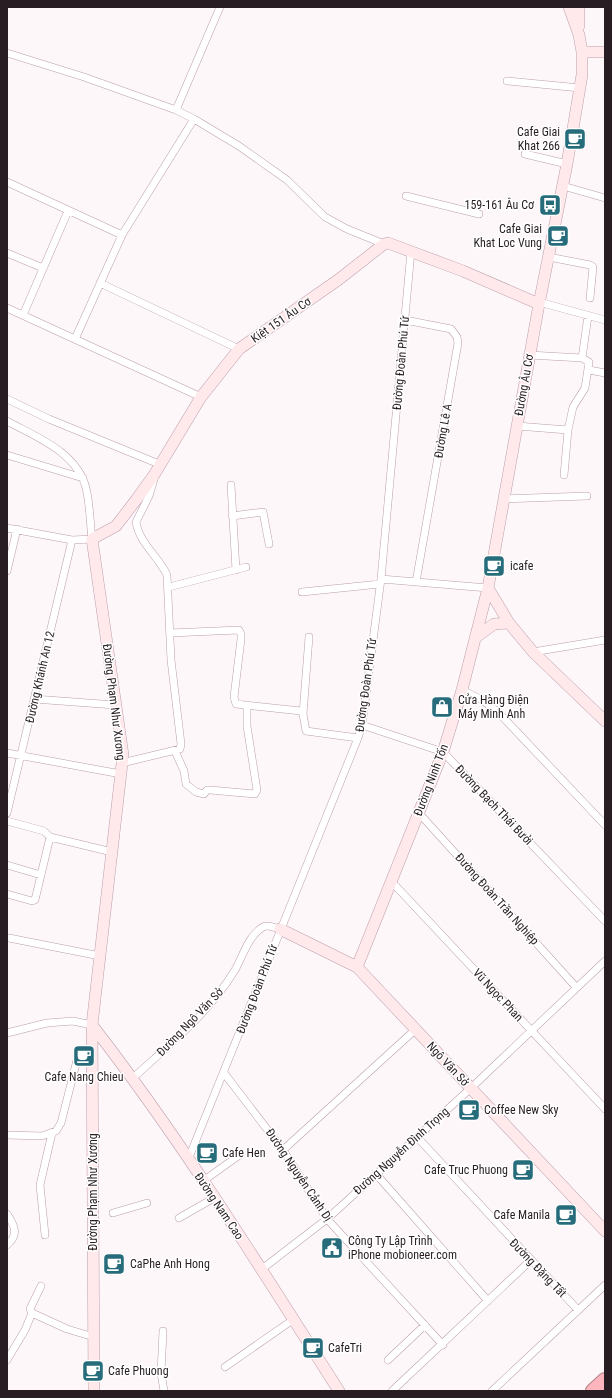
<svg xmlns="http://www.w3.org/2000/svg" width="612" height="1398" viewBox="0 0 612 1398" font-family="'Roboto Condensed',sans-serif">
  <style>
    .lines { fill: none; stroke-linecap: round; stroke-linejoin: round }
    .street-casing { stroke: #bb9ead; stroke-width: 8 }
    .secondary-casing { stroke: #bb9ead; stroke-width: 12 }
    .highway-casing { stroke: #b38087; stroke-width: 16 }
    .street { stroke: #fff; stroke-width: 7 }
    .secondary { stroke: #ffe9eb; stroke-width: 11 }
    .highway { stroke: #ffb5bd; stroke-width: 14 }
    .labels { text-anchor: middle; dominant-baseline: central; stroke-width: 3; stroke-linejoin: round; paint-order: stroke }
    .poi-label { font-size: 12px; fill: #271d22; stroke: #fff; text-anchor: start }
    .street-label { font-size: 12px; fill: #271d22; stroke: #fff }
  </style>
  <rect width="100%" height="100%" fill="#fdf7fa"/>
  <g class="lines">
    <g class="street-casing">
      <path id="street" d="M7,53L84,77L176,110L194,119L239,146L287,180L325,217L347,229L384,244
        M507,81L580,88
        M176,110L220,7
        M525,154L567,164
        M7,182L122,235
        M563,186L605,198
        M406,196L479,214
        M7,253L43,268
        M549,257L590,265L593,267L590,298
        M100,283L239,349
        M539,302L605,320
        M7,308L201,397
        M23,315L68,211
        M405,320L451,329L457,337L458,343L416,582
        M75,339L122,235L194,119
        M582,358L588,316
        M589,370L605,373
        M7,399L49,419L159,464
        M7,421C36,437 77,452 86,488C90,504 90,523 92,539L72,540L7,528
        M517,426L568,430L573,407L585,388L589,362L582,358L529,355
        M7,455L83,478
        M564,475L568,430
        M231,485L236,570
        M504,499L587,496
        M232,516L263,512L269,544
        M7,571L17,529
        M381,579L488,588
        M169,587L246,567
        M302,592L380,584
        M170,633L239,630L241,634V639L234,697L236,704L301,711L303,714L306,731L358,738
        M533,652L605,640
        M462,690L482,700L498,712L605,825
        M34,699L115,705
        M303,714L309,637
        M362,725L443,752L605,921
        M175,751L184,771L186,784L196,792L204,794L207,790H210L255,794L257,790L247,726V705
        M7,753L121,774
        M122,763L180,749L181,744L171,660L167,575C159,557 139,543 136,522L149,496L154,479
        M418,812L576,987
        M7,813L72,540
        M7,821L44,831L50,837L35,900L32,901L7,894
        M50,837L112,852
        M7,865L41,875
        M391,881L605,1109
        M9,938L100,956
        M7,1033L47,1023L73,1021L92,1025
        M224,1073L283,1150L327,1219L443,1345
        M133,1078C169,1045 209,1013 235,970C243,956 248,936 263,927C268,924 275,928 280,929
        M7,1135L42,1136L56,1131L61,1123L77,1060L83,1051L92,1047
        M417,1137L578,1310
        M283,1150L416,1029
        M188,1160L358,738L362,725L381,579L411,251
        M376,1174L488,1301
        M203,1181L241,1154
        M113,1213L147,1203
        M7,1214C15,1226 19,1235 7,1245
        M179,1218L214,1198
        M45,1235L40,1185L52,1133
        M262,1269L327,1219L471,1088L605,961
        M32,1313L67,1329L94,1337
        M163,1331L161,1373L164,1391
        M7,1360L25,1330L32,1313L30,1309L41,1286
        M388,1360L425,1325
        M225,1367L294,1319
        M392,1391L530,1261
        M492,1391L605,1285"/>
    </g>
    <g class="secondary-casing">
      <path id="secondary" d="M579,26V7
        M582,52H605
        M488,588L509,623L533,652L605,721
        M475,638L494,624L509,623
        M280,929L357,967L605,1231
        M357,967L443,752L462,690L488,588L539,304L567,164L582,75V52L579,35L569,7
        M92,1025C182,1141 260,1267 339,1391
        M94,1391L92,1025L123,755L92,539L116,526L136,500L154,475L201,397L239,349L338,280L384,244L388,243L463,271L539,304"/>
    </g>
    <g class="highway-casing">
      <path id="highway" d="M593,1391L605,1380"/>
    </g>
    <use href="#street" class="street"/>
    <use href="#secondary" class="secondary"/>
    <use href="#highway" class="highway"/>
  </g>
  <defs>
    <g id="cafe-square" transform="scale(1.15)"><rect x="-9" y="-9" width="18" height="18" rx="4" fill="#266c7b" stroke="#fff"/><path d="M-5.5-4.5H6V0H3Q3 3.5 0 3.5H-2.5Q-5.5 3.5-5.5 0ZM3-3.2v2h1.7v-2ZM-6 4.5H4V6H-6Z" fill="#fff"/></g>
    <g id="bus-square" transform="scale(1.15)"><rect x="-9" y="-9" width="18" height="18" rx="4" fill="#266c7b" stroke="#fff"/><path d="M-5-6H5V4H4V6H2V4H-2V6H-4V4H-5ZM-3.5-4V0h7V-4ZM-3.5 1.2v1.5H-2V1.2ZM2 1.2v1.5H3.5V1.2Z" fill="#fff"/></g>
    <g id="shop-square" transform="scale(1.15)"><rect x="-9" y="-9" width="18" height="18" rx="4" fill="#266c7b" stroke="#fff"/><path d="M-5-2.5h2.3a2.7 3.5 0 0 1 5.4 0H5L5.5 6h-11ZM-1.5-2.5h3a1.5 2.3 0 0 0-3 0Z" fill="#fff"/></g>
    <g id="civic-square" transform="scale(1.15)"><rect x="-9" y="-9" width="18" height="18" rx="4" fill="#266c7b" stroke="#fff"/><path d="M-.6-6.5H3V-4.5H.6V-3L4-1V1h2V6H-6V1h2V-1L-.6-3ZM-1.2 2.5V6h2.4V2.5Z" fill="#fff"/></g>
  </defs>
  <g fill-rule="evenodd">
    <use href="#cafe-square" x="575" y="139"/>
    <use href="#bus-square" x="550" y="205"/>
    <use href="#cafe-square" x="558" y="236"/>
    <use href="#cafe-square" x="494" y="566"/>
    <use href="#shop-square" x="442" y="707"/>
    <use href="#cafe-square" x="84" y="1056"/>
    <use href="#cafe-square" x="469" y="1110"/>
    <use href="#cafe-square" x="207" y="1153"/>
    <use href="#cafe-square" x="523" y="1170"/>
    <use href="#cafe-square" x="566" y="1215"/>
    <use href="#civic-square" x="332" y="1248"/>
    <use href="#cafe-square" x="114" y="1264"/>
    <use href="#cafe-square" x="313" y="1348"/>
    <use href="#cafe-square" x="93" y="1371"/>
  </g>
  <g class="labels">
    <g class="poi-label">
      <text x="560" y="132" text-anchor="end">Cafe Giai<tspan x="560" dy="14">Khat 266</tspan></text>
      <text x="534" y="205" text-anchor="end">159-161 Âu Cơ</text>
      <text x="542" y="229" text-anchor="end">Cafe Giai<tspan x="542" dy="14">Khat Loc Vung</tspan></text>
      <text x="510" y="566">icafe</text>
      <text x="458" y="700">Cửa Hàng Điện<tspan x="458" dy="14">Máy Minh Anh</tspan></text>
      <text x="84" y="1077" text-anchor="middle">Cafe Nang Chieu</text>
      <text x="484" y="1110">Coffee New Sky</text>
      <text x="222" y="1153">Cafe Hen</text>
      <text x="508" y="1170" text-anchor="end">Cafe Truc Phuong</text>
      <text x="550" y="1215" text-anchor="end">Cafe Manila</text>
      <text x="348" y="1241">Công Ty Lập Trình<tspan x="348" dy="14">iPhone mobioneer.com</tspan></text>
      <text x="130" y="1264">CaPhe Anh Hong</text>
      <text x="328" y="1348">CafeTri</text>
      <text x="108" y="1371">Cafe Phuong</text>
    </g>
    <g class="street-label">
      <text transform="translate(281 320) rotate(-35)">Kiệt 151 Âu Cơ</text>
      <text transform="translate(401 363) rotate(-85)">Đường Đoàn Phú Tứ</text>
      <text transform="translate(524 385) rotate(-80)">Đường Âu Cơ</text>
      <text transform="translate(443 431) rotate(-80)">Đường Lê A</text>
      <text transform="translate(40 677) rotate(-77)">Đường Khánh An 12</text>
      <text transform="translate(366 685) rotate(-82)">Đường Đoàn Phú Tứ</text>
      <text transform="translate(114 702) rotate(83)">Đường Phạm Như Xương</text>
      <text transform="translate(431 780) rotate(-69)">Đường Ninh Tốn</text>
      <text transform="translate(494 805) rotate(46)">Đường Bạch Thái Bưởi</text>
      <text transform="translate(497 899) rotate(48)">Đường Đoàn Trần Nghiệp</text>
      <text transform="translate(257 989) rotate(-69)">Đường Đoàn Phú Tứ</text>
      <text transform="translate(498 995) rotate(47)">Vũ Ngọc Phan</text>
      <text transform="translate(190 1022) rotate(-46)">Đường Ngô Văn Sở</text>
      <text transform="translate(448 1064) rotate(47)">Ngô Văn Sở</text>
      <text transform="translate(401 1151) rotate(-42)">Đường Nguyễn Đình Trọng</text>
      <text transform="translate(299 1175) rotate(56)">Đường Nguyễn Cảnh Dị</text>
      <text transform="translate(93 1192) rotate(-90)">Đường Phạm Như Xương</text>
      <text transform="translate(219 1206) rotate(56)">Đường Nam Cao</text>
      <text transform="translate(538 1268) rotate(46)">Đường Đặng Tất</text>
    </g>
  </g>
  <rect width="612" height="1398" fill="none" stroke="#271d22" stroke-width="16"/>
</svg>
